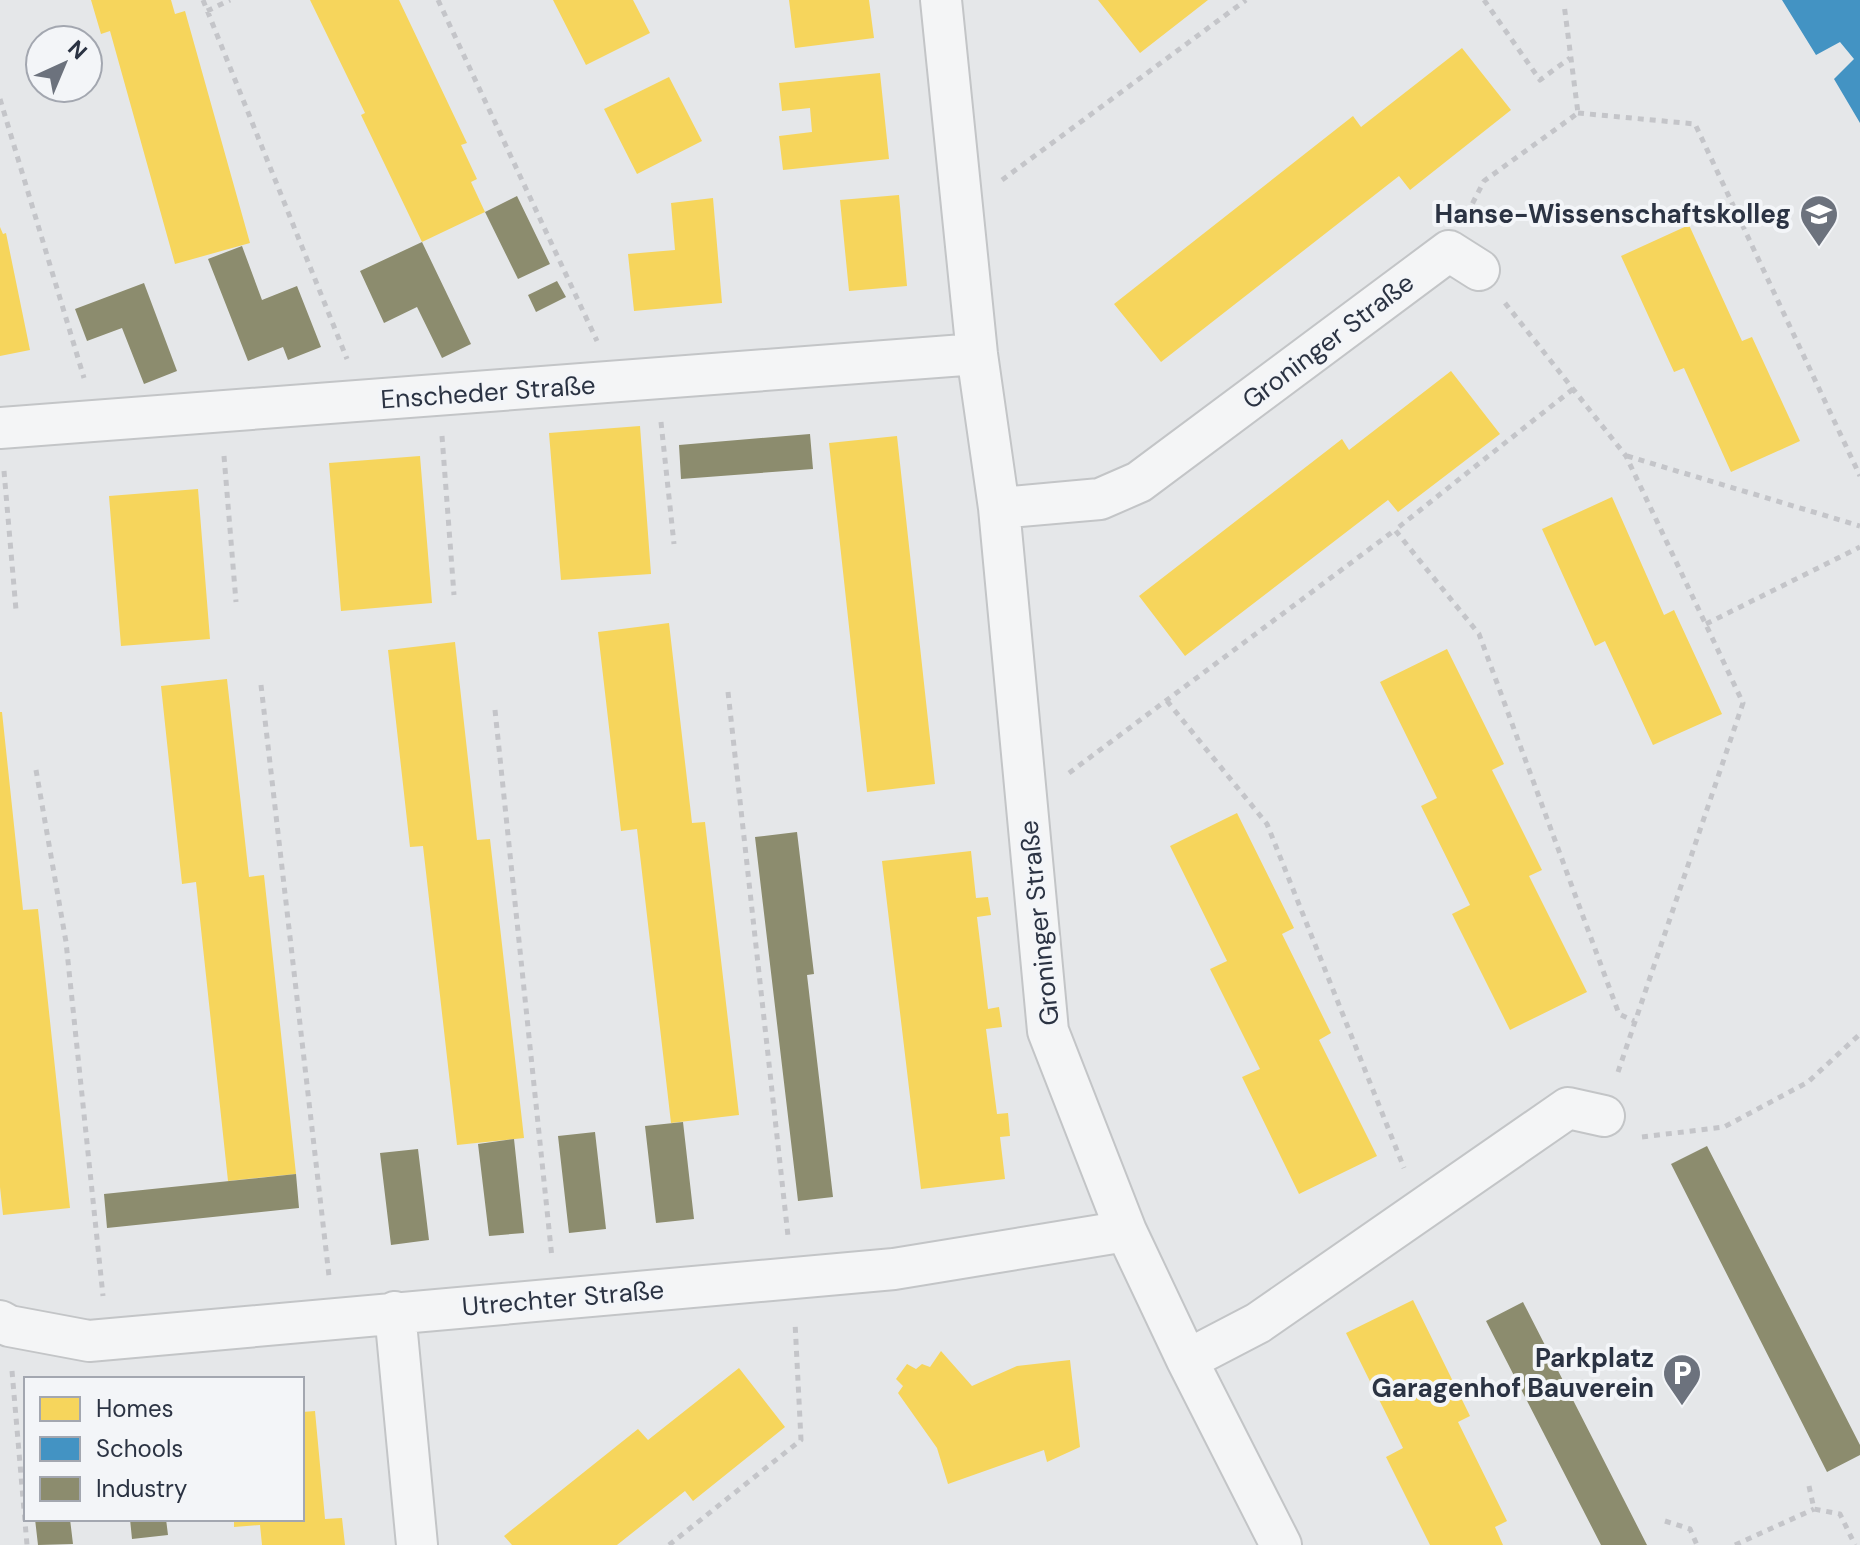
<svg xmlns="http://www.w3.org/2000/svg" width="1860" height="1545" viewBox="0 0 1860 1545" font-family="'DM Sans',sans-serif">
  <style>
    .homes { fill: #f6d55c }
    .schools { fill: #4393c3 }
    .industry { fill: #8c8c6e }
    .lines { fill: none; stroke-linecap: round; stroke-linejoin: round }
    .street-casing { stroke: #c3c5c7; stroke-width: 44 }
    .path { stroke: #c4c5c9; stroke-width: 5; stroke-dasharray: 6 6; stroke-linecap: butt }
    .street { stroke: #f4f5f6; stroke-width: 40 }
    .labels { text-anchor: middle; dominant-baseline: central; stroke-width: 8; stroke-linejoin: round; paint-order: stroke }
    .poi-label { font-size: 26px; font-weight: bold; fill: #2b3343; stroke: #f3f5f8; text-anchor: end }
    .street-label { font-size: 26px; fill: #2b3343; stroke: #f3f5f8 }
  </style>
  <rect width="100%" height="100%" fill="#e5e7e9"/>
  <path class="homes" d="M91,0H171L175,14L185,11L250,243L175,264L110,31L101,34Z
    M310,0H399L467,143L461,145L477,179L471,182L485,212L422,242L361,115L365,113Z
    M553,0H633L650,33L586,65Z
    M789,0H869L874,38L795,48Z
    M1098,0H1208L1140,53Z
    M1462,48L1511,110L1410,190L1399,176L1161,362L1114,304L1353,116L1361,127Z
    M880,73L889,159L783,170L779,136L812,132L810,108L782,111L779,83Z
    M669,77L702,141L637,174L604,109Z
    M899,195L907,286L849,291L840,200Z
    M713,198L722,303L634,311L628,254L675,250L671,203Z
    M1689,225L1742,341L1752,337L1800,441L1731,472L1684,368L1674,372L1621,256Z
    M0,227L3,234L6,233L30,350L0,356Z
    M1451,371L1500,434L1398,512L1388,500L1185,656L1139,596L1342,439L1349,450Z
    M640,426L651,574L561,580L549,433Z
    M897,436L935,784L867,792L829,443Z
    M420,456L432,603L341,611L329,463Z
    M198,489L210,639L121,646L109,496Z
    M1612,497L1664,615L1674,610L1722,714L1653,745L1605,641L1595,646L1542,529Z
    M669,623L692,823L705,822L739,1115L671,1123L637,829L621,831L598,632Z
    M455,642L477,840L490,839L524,1138L457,1145L423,846L410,847L388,650Z
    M1447,649L1504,764L1492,770L1542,870L1529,876L1587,992L1510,1030L1452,914L1470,905L1421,806L1437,798L1380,682Z
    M227,679L249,877L264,875L296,1174L228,1181L196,882L182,884L161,686Z
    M0,712H2L23,910L38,909L70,1208L3,1215L0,1187Z
    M1237,813L1294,928L1282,934L1331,1033L1319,1040L1377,1156L1299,1194L1242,1077L1260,1069L1210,969L1227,961L1170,846Z
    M971,851L976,898L988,897L991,915L977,917L988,1009L999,1007L1002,1027L986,1029L997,1114L1008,1113L1010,1136L1000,1137L1005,1179L921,1189L882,861Z
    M1413,1300L1470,1416L1458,1422L1507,1521L1495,1527L1503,1545H1430L1386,1457L1403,1448L1346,1333Z
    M941,1351L972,1386L1017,1366L1070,1360L1080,1447L1047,1462L1044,1450L948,1484L937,1448L898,1393L903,1386L896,1379L907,1364L916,1369L922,1364L930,1367Z
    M739,1368L785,1427L693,1501L685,1491L617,1545H512L504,1536L638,1429L648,1440Z
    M315,1411L325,1519L342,1518L345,1545H262L260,1525L234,1527V1519H302V1412Z"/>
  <path class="schools" d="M1782,0H1860V123L1834,79L1854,59L1840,42L1816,55Z"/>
  <path class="industry" d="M517,196L550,264L518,279L485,212Z
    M422,242L471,344L442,358L417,307L384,323L360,271Z
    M242,246L262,300L297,286L321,347L288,360L283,347L248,361L208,259Z
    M557,281L566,297L536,312L528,295Z
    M144,283L177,371L144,384L122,328L87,341L75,309Z
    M810,434L813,469L681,479L679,445Z
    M797,832L814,974L807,975L833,1197L798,1201L755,837Z
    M683,1122L694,1219L656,1223L645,1126Z
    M595,1132L606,1229L569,1233L558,1136Z
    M514,1139L524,1233L489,1236L478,1144Z
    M1707,1146L1860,1445V1455L1827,1472L1671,1164Z
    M418,1149L429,1240L391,1245L380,1153Z
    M296,1174L299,1208L107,1228L104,1194Z
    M1523,1302L1647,1545H1601L1486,1321Z
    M35,1519H70L73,1544L38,1545Z
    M130,1519H166L168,1535L132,1539Z"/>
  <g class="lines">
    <g class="street-casing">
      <path id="street" d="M941,0L977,354L999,508L1048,1031L1126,1231L1187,1360L1281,1545
        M0,428L977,354
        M999,508L1100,499L1139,482L1449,251L1479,270
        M395,1312L417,1545
        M0,1321L9,1326L89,1341L894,1269L1126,1231
        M1187,1360L1258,1323L1568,1108L1604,1116"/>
    </g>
    <path class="path" d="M203,0L347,359
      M438,0L597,341
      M1484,0L1540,80L1570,58
      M207,11L230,0
      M0,99L84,378
      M1578,113L1695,124L1860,476
      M1002,180L1246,0
      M1467,214L1484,181L1578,113L1564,4
      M1505,303L1626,456L1743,703L1617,1075
      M1573,389L1395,530L1479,634L1619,1014L1634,1021
      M661,422L674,544
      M442,436L454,595
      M224,456L236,602
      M1627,456L1860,526
      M4,471L16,610
      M1706,624L1860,547
      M261,685L329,1276
      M728,692L788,1236
      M1167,701L1267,824L1404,1168
      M495,710L552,1258
      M36,770L66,942L103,1296
      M1069,773L1395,530
      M1642,1137L1724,1127L1808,1082L1860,1034
      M12,1371L27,1545
      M1809,1486L1814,1509L1840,1514L1855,1545
      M1665,1521L1690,1529L1697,1545
      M669,1545L801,1440L795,1322
      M1735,1545L1814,1509"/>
    <use href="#street" class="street"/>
  </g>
  <defs>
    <g id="university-pin" transform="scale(2)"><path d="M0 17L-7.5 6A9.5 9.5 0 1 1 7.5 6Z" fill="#6c727d" stroke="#f3f5f8"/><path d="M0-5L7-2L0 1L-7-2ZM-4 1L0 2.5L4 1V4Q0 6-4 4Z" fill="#fff"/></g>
    <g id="parking-pin" transform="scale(2)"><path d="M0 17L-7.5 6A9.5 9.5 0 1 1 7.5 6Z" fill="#6c727d" stroke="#f3f5f8"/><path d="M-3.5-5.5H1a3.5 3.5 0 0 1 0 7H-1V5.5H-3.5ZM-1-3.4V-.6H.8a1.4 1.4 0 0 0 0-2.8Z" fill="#fff"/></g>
  </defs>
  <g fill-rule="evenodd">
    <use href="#university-pin" x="1819" y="214"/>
    <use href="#parking-pin" x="1682" y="1373"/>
  </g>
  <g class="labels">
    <g class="poi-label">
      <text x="1791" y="214">Hanse-Wissenschaftskolleg</text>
      <text x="1654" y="1358">Parkplatz<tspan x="1654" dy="30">Garagenhof Bauverein</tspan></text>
    </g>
    <g class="street-label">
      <text transform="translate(1328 341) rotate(-37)">Groninger Straße</text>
      <text transform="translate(488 392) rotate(-4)">Enscheder Straße</text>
      <text transform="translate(1039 923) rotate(-96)">Groninger Straße</text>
      <text transform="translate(563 1298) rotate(-5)">Utrechter Straße</text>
    </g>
  </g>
  <rect x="24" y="1377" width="280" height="144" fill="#f3f5f8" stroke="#a3a7b0" stroke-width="2"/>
  <rect x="40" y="1397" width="40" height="24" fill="#f6d55c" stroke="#a3a7b0" stroke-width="2"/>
  <text x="96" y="1417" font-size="24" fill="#2b3343">Homes</text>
  <rect x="40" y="1437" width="40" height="24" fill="#4393c3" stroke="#a3a7b0" stroke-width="2"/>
  <text x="96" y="1457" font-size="24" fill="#2b3343">Schools</text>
  <rect x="40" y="1477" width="40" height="24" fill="#8c8c6e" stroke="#a3a7b0" stroke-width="2"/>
  <text x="96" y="1497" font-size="24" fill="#2b3343">Industry</text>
  <g transform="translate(64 64) rotate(44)"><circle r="38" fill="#f3f5f8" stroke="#a3a7b0" stroke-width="2"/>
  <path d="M0-6L14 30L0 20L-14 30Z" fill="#6c727d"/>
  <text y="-12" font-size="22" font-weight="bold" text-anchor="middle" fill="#2b3343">N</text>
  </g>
</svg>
